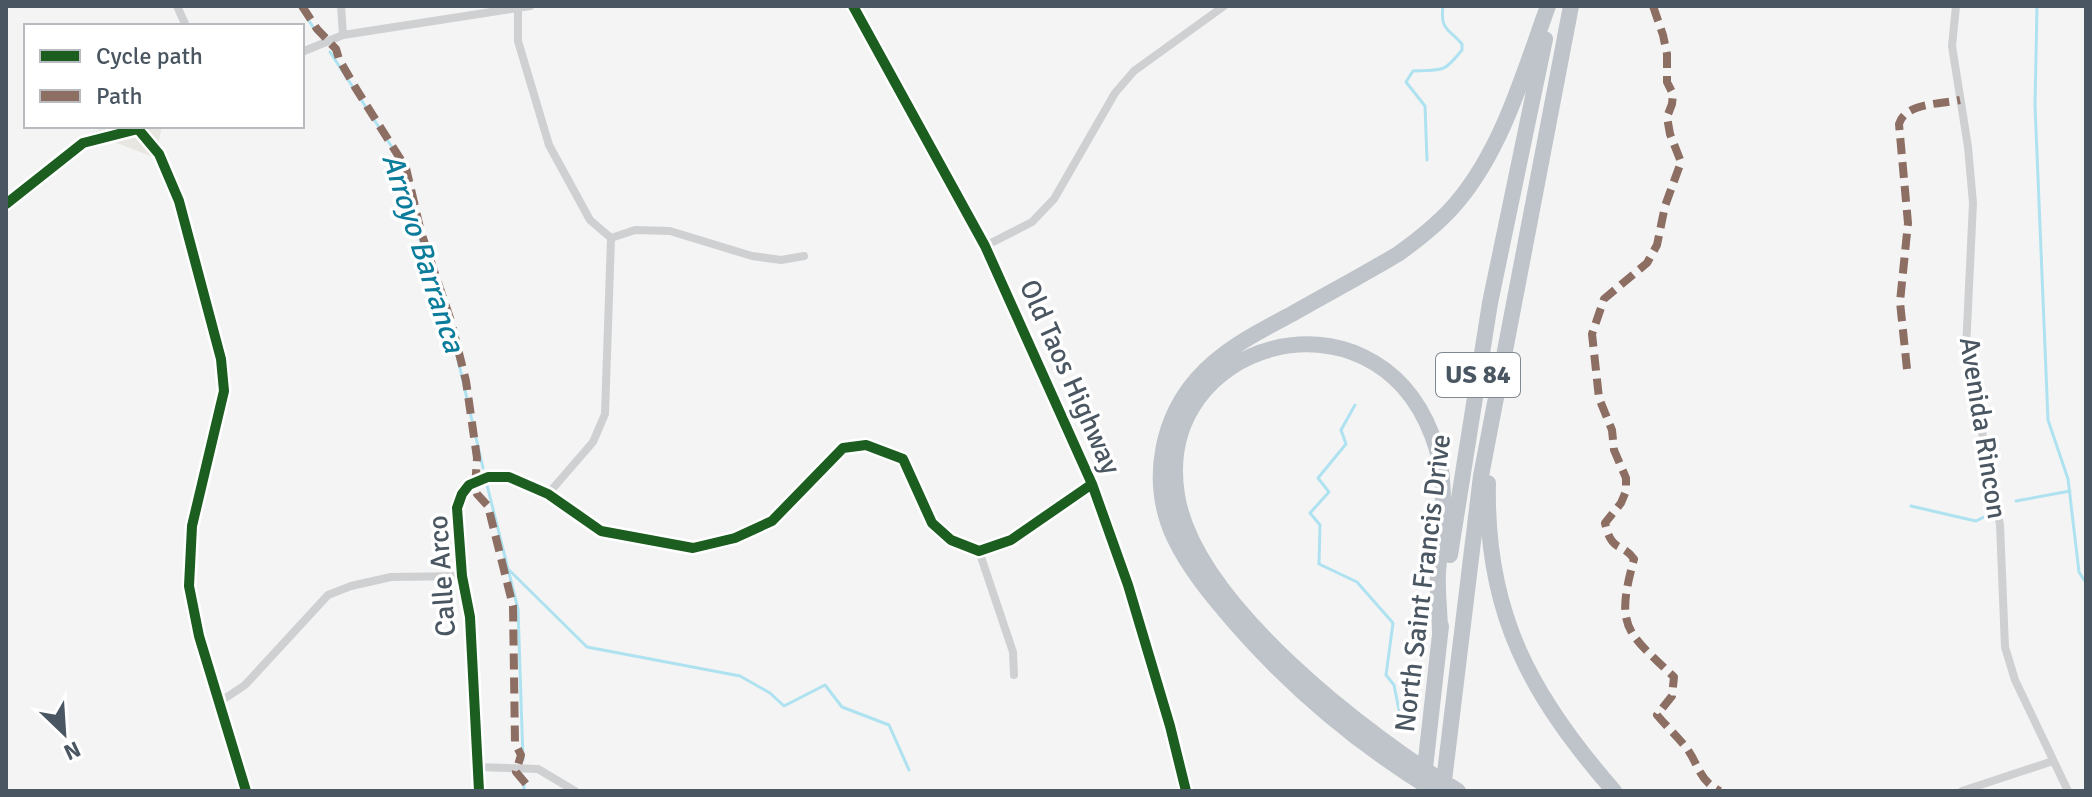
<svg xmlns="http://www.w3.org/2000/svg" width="2092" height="797" viewBox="0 0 2092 797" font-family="Signika,sans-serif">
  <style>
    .sand { fill: #e7e6e1 }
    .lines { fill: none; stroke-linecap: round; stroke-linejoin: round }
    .stream { stroke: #aee2f0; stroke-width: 3 }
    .street { stroke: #ced0d2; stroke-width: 8 }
    .secondary { stroke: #ced0d4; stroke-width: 12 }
    .highway { stroke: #bec4c9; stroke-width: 16 }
    .quiet { stroke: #8d6e63; stroke-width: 8; stroke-dasharray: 16 8; stroke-linecap: butt }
    .cycleway-casing { stroke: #fff; stroke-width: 15 }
    .cycleway { stroke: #1b5e20; stroke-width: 10 }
    .labels { text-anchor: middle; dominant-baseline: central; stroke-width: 7; stroke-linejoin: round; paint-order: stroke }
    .shield { fill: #fff; stroke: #808990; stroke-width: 2 }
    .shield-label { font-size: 26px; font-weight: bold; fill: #4a5661 }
    .street-label { font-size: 28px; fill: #4a5661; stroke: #fff }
    .water-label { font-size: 30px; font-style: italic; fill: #0c7c9b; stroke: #fff }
  </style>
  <rect width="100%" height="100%" fill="#f4f4f4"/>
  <path class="sand" d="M107,126H162L155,158L92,133Z"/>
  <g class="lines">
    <path class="stream" d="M299,6L317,33
      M2037,6L2035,105L2048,420L2068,479L2079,572L2086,583
      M330,52L401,161L420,240L449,321L483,468
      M1427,160L1425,106L1406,82L1413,71C1442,69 1442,75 1462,50V44C1448,28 1440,30 1443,6
      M1355,405L1341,430L1346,444L1318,478L1329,492L1310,513L1320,525L1319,564L1357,582L1393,623L1386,675L1394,685L1399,710
      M487,485L518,609L523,760
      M2016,501L2070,491
      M1911,506L1967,519L1976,521L1984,517
      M508,569L587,647L740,676L770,693L784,706L825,685L842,707L889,725L909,770
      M524,778V791"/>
    <path class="street" d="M177,6L186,26
      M341,6L343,35
      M1956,6L1952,46L1968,147L1973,203L1966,349L2000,525L2005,647L2015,680L2068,791
      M518,7V41L549,145L590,220L611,238L605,414L593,442L548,494
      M302,52L343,35L530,6
      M6,204L83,143L138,129L159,154L179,201L221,359L224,391L192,526L189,586L199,636L246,791
      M611,238L635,230L670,231L752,256L781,260L804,256
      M985,246L1032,222L1054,199L1115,93L1134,71L1224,6
      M979,551L1013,652L1014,675
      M221,701L245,685L328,595L351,586L391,577L462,576
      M476,767L538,769L575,791
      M479,791L470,617L462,576L457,508L462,494L469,485L488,477H509L548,494L601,531L693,548L735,538L772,521L843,448L866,445L903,459L932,523L951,540L979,551L1011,540L1092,484
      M1962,791L2053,761"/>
    <path class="secondary" d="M853,6L985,246L1092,484L1128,585L1170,726L1186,791"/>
    <path class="highway" d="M1488,483C1485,613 1531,696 1614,791
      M1450,555L1490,303L1545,39
      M1440,633C1440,613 1437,592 1438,573C1441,527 1450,479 1432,435C1372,279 1152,341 1177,495C1194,604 1368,736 1458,791
      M1424,777L1441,626
      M1443,789L1481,476L1571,6
      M1435,791C1353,741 1280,678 1219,604C1199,580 1178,552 1168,522C1152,473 1163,418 1197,379C1222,350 1258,332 1292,314C1327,294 1363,275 1398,254C1419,239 1441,222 1458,201C1503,147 1524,72 1548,6"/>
    <path class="quiet" d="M302,6L317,29L336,49L339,59L355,87L406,168L421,232L451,321L466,381L477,458L475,488L477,494L488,506L513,606L515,743L521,755L516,772L527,785L526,791
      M1653,6L1663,35L1667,54V82L1673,94L1672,104L1667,117L1670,134L1681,162L1665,206L1657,245L1647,263L1604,299L1592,334L1599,398L1612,430L1614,450L1626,478V491L1621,503L1605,523C1612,554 1621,541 1634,559C1615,628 1626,631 1674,677L1672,696L1657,715C1667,727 1679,738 1688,750C1700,768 1699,780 1720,791
      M1907,369L1900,302L1908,223L1899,124C1905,103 1941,104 1960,100"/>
    <g class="cycleway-casing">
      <path id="cycleway" d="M853,6L985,246L1092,484L1128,585L1170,726L1186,791
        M6,204L83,143L138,129L159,154L179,201L221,359L224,391L192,526L189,586L199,636L246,791
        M479,791L470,617L462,576L457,508L462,494L469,485L488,477H509L548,494L601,531L693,548L735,538L772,521L843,448L866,445L903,459L932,523L951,540L979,551L1011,540L1092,484"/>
    </g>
    <use href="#cycleway" class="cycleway"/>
  </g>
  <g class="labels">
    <rect class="shield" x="1436" y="353" width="84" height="44" rx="6"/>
    <g class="shield-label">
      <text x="1478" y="375">US 84</text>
    </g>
    <g class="street-label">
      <text transform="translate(1070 377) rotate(66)">Old Taos Highway</text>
      <text transform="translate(1983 428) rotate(81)">Avenida Rincon</text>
      <text transform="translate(442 576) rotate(-94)">Calle Arco</text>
      <text transform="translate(1423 583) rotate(-83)">North Saint Francis Drive</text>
    </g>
    <g class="water-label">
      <text transform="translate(423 253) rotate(72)">Arroyo Barranca</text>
    </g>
  </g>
  <rect width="2092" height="797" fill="none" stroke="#4a5661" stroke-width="16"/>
  <rect x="24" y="24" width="280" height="104" fill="#ffffff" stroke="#b7bbc0" stroke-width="2"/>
  <rect x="40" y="50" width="40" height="12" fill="#1b5e20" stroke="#b7bbc0" stroke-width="2"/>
  <text x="96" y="64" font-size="24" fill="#4a5661">Cycle path</text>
  <rect x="40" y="90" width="40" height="12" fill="#8d6e63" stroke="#b7bbc0" stroke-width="2"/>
  <text x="96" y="104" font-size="24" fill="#4a5661">Path</text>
  <g transform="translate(64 733) rotate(155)" stroke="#ffffff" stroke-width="6" paint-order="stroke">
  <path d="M0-6L14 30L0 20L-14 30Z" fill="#4a5661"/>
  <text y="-12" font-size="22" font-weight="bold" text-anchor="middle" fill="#4a5661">N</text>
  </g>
</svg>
